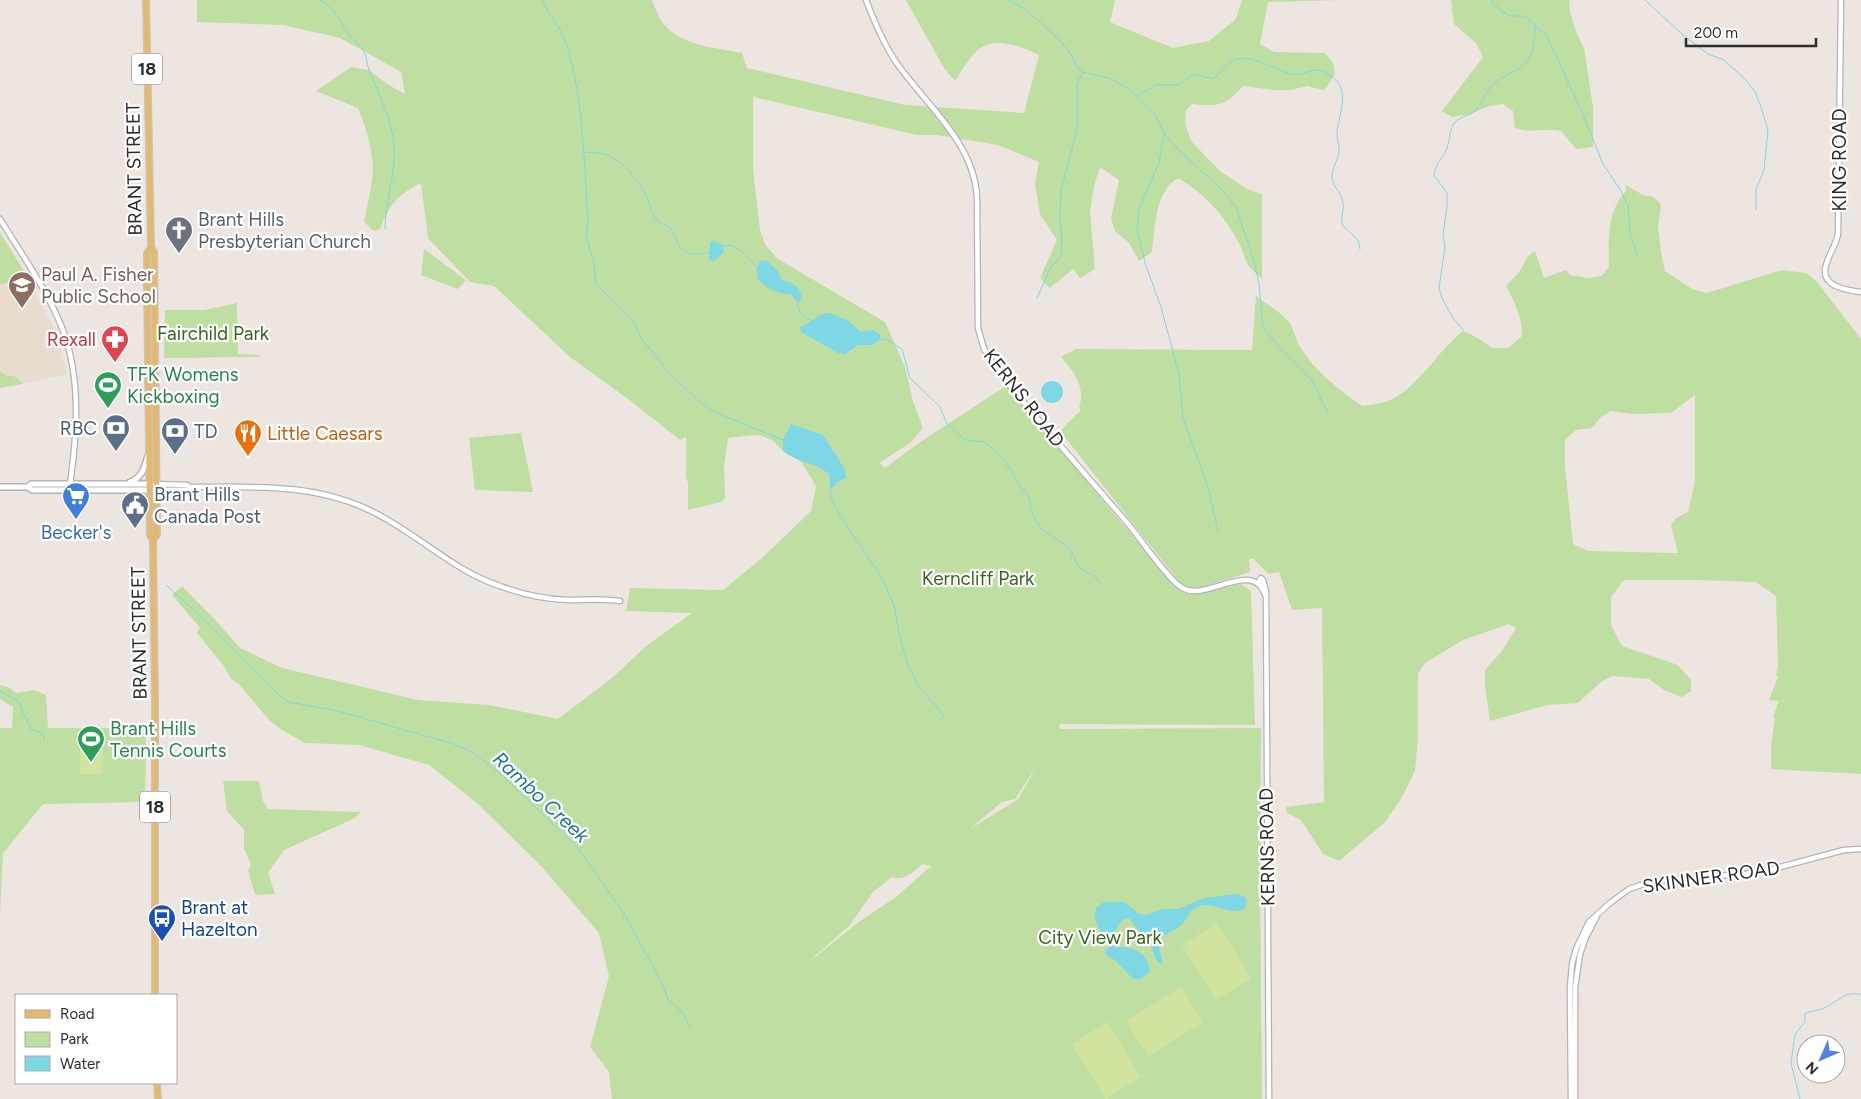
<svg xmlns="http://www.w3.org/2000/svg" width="1861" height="1099" viewBox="0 0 1861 1099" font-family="Figtree,sans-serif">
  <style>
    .education { fill: #e8dccf }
    .green { fill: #bfdea2; fill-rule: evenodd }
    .pitch { fill: #d0e49f }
    .water { fill: #7dd7e5 }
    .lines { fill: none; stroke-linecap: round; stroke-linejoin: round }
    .stream { stroke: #7dd7e5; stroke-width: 1 }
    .tertiary-casing { stroke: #b1b4bb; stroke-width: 7 }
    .secondary-casing { stroke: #b1b4bb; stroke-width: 8 }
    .primary-casing { stroke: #c4c4c4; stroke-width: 8 }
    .tertiary { stroke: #fff; stroke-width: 4.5 }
    .secondary { stroke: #fff; stroke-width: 5 }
    .primary { stroke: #e5b96d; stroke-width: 5.5 }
    .labels { text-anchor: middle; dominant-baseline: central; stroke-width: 4.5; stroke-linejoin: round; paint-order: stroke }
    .shield { fill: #fff; stroke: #6c6c6c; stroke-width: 1 }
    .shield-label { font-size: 18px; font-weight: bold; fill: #2d2d2d }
    .street-label { font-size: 19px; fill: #2d2d2d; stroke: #fff }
    .worship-label { font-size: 19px; fill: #5b616d; stroke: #fff; text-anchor: start }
    .education-label { font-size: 19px; fill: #785e54; stroke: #fff; text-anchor: start }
    .park-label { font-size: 19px; fill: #396522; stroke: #fff }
    .health-label { font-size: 19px; fill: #be3a42; stroke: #fff; text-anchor: end }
    .leisure-label { font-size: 19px; fill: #27864d; stroke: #fff; text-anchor: start }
    .service-label { font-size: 19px; fill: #4e5e75; stroke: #fff; text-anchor: start }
    .food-label { font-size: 19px; fill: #c56008; stroke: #fff; text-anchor: start }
    .shop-label { font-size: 19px; fill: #366cbe; stroke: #fff }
    .transit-label { font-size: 19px; fill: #164399; stroke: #fff; text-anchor: start }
    .water-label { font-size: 20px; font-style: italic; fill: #1a7a93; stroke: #fff }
  </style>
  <rect width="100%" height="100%" fill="#ede6e0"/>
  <path class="education" d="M30,281L57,335L67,374L23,384L14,376H7L0,371V284Z"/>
  <path class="green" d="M197,0H652C655,7 658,16 662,22C680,46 714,47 742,53L747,68L905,105L1024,113L1039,55C1022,47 996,36 979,49C970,56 961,72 955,81L944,68L906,0H1115L1110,22L1173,48L1209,41L1236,19L1242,0H1340L1268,2L1260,44L1274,52L1325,53L1333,63L1335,74L1326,88L1323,90L1307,86L1291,90H1273L1243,86C1225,106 1218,107 1192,104L1186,110L1185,123L1191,141L1220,171L1247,189L1262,194V279C1258,275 1252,270 1248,265C1244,258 1243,250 1239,243C1224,215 1205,194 1178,178C1155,191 1155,228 1152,252L1139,261L1129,243L1115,231L1111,219L1119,180L1100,167L1094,186L1090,212L1095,269L1080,278L1073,269L1050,288L1040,278L1057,240L1040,214L1035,183L1039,162L998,145L937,135H917L753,97V168L760,230L766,246L778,259L885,322L905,367L913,401L923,428L910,443L879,463L885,468L920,442L1006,386L1175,586L1184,593L1194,594L1241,584L1251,591L1255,725L1059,724L1060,729L1261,728L1260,869L1262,1099H612L609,1072L590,1047L609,976L599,933L541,866L477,803L429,765L359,745L305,743L282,730L270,721L239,684L231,679L224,666L197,633L200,628L172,595L182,586L220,625L240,648L282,668L418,700L489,705L558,719L612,678L645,647L692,613L626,611L630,588L723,590L761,559L811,511L816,486L802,463L796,458L823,468L829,474L830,491L837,482L818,461L783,445V451C765,429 752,436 728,438L724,467L725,498L721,502L688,510V483L686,477V437L680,440L628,399L570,357L494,286L470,282L428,238L421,183C397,195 390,204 380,229L374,231L364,222C368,201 375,177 372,157C370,139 364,124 358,108L316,91L351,67L369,70L387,84L405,94L401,72L340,38L283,25L197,22ZM1037,766L1018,799L970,829L1002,802L1015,799ZM922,864L931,866L896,897L860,921L804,966L850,925L873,892L892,877C904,881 914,872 922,864Z
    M1451,0H1569L1570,12L1577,34L1584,48L1593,108V147L1576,149L1561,131C1546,128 1528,134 1515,128L1513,111L1503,104L1489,106L1470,114L1452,117L1442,111L1483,57L1476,43L1454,24Z
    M1626,185L1643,195L1653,197L1659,202L1661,206L1658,226L1661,252L1665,271L1692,289L1707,293L1782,270L1806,273L1817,282L1861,339V774L1771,769V746L1775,719L1773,716L1779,701L1769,700L1778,677L1776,675L1778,665L1776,596L1756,582L1696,580H1624L1611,597V625L1622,646L1678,665L1691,680V691L1682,697L1664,690L1649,679L1612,676L1602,681L1578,703L1548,705L1490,721L1485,686V670L1502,651L1516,628L1509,624L1463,640L1425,663L1418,674V736L1415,771L1401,799L1385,822L1339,861L1323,854L1301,820L1287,813L1286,807L1324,802L1322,608L1292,610L1279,572L1269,574L1253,559H1249L1250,572L1199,588L1189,587L1180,583L1060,431L1081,410L1079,408C1086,387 1074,372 1061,357L1076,349L1252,350L1256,296C1266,304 1279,311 1287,320C1294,327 1295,339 1300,347C1315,371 1339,390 1362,406C1369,405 1378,404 1385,402C1418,390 1435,353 1463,331L1474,336L1493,348H1508L1522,336C1522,316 1515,303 1506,286L1520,271L1528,256L1535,251L1544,278L1566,270L1570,275L1589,278L1602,276L1609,266C1608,240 1607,211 1626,191ZM1695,395V482L1688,512L1676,518L1671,525L1678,553L1588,551L1573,544L1565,466V440L1576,430L1592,428L1601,417L1611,411L1631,414L1671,413Z
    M0,232L30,281L0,284Z
    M424,249L466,280L458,289L421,275Z
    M237,303L238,354L260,355V357L164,358L165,310H204Z
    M0,371L7,376H14L23,384L0,388Z
    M521,433L533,492L475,490L469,438Z
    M0,685L10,688L16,693L34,690L46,695L48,728H146L145,802L43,804L3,853L0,915V728H12L13,707L0,699Z
    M223,781H259L263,801L268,809L361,812L355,818L284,850L268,873L275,894L255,895L248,870L251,865L244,848V830L227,811Z"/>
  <path class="pitch" d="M80,750H103L102,774H80Z
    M1217,923L1251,978L1216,1000L1182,945Z
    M1181,987L1203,1022L1148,1056L1126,1021Z
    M1107,1022L1141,1077L1106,1099L1072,1044Z"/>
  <path class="water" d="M713,240L723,245L724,252L714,261H711L709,258L710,243Z
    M761,260L767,261L777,270L782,280C793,283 798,285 802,296L798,303L791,294C777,294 766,289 757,278V267Z
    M830,313L847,320L861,332L873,330L881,335L879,340L872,345H858L845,354L838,353L801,332L800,327C814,323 814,314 830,313Z
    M1041 392a11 11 0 1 1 22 0a11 11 0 1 1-22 0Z
    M791,424L823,435L844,468L846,478L837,482L830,491L829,474C816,462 796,462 783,451V440Z
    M1235,894L1244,896L1247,901L1244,909C1228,917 1210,898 1195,908C1187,912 1187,921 1180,926C1174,931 1162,934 1159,943C1157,949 1164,958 1162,965C1157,963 1152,953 1152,947C1152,943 1155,938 1157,934L1152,931L1141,934L1130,919L1126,918C1117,924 1109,938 1117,947C1135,947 1147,952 1150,971L1141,979H1133L1115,960L1106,955L1105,951L1109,947C1106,933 1091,924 1096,908L1104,902H1124L1139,914L1147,915L1163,909H1179L1204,898Z"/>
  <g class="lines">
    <path class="stream" d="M320,0C335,8 340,22 349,35C354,41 361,46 364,52C367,57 367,65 369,70C379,95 392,119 394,146C396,174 385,202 385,229
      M542,0C548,14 560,26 565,40C584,98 584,163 588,223L586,235L594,264L596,284L635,324L642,339L669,373L702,404L719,414L783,440
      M1009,0L1027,11L1059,39L1072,56L1076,66L1083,72L1112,79L1132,91L1154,113L1164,133L1177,148L1223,191L1236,207L1252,254L1259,284L1263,327L1279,347L1312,380L1321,400L1328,412
      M1491,0L1494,5L1509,16H1524L1547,36L1581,110L1603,164L1621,191L1628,205L1630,232L1637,255
      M1645,0L1683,35L1708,54L1724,60L1746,80L1755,92L1761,107L1768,130L1764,170L1756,189V210
      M1138,95L1156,85H1178L1194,74L1213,79C1219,74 1223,68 1229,63C1246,50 1271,68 1287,73C1305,79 1311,64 1327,73C1351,87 1341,108 1337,131C1336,138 1340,146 1339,153C1337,161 1331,171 1332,179C1333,187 1341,192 1342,199C1345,208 1341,215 1342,225L1358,240L1360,249
      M1164,134L1159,163L1139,208L1137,229L1145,263L1161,307L1179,374L1183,418L1208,487L1218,531
      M584,152C591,153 600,152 607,155C621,160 641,182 646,196C650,204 651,213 657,220C660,224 666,225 670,228C675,234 676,243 682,249C689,256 703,255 711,251
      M723,246C740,242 746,259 757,267
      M1037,298L1051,267L1061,256L1062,241L1060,217L1061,190L1077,130V84L1083,72
      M798,303C797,313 803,316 812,321
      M1463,330L1453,318L1442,298L1439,288L1445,247L1443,234L1447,206V193L1434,175C1435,164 1443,158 1447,148C1450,139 1449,129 1455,122C1461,116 1473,115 1478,108C1484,101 1486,91 1492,85C1500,77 1509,75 1518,69C1534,59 1535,42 1535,24
      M879,340L885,339L902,349L910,378L940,407L947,424L965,440L985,442L1005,461L1022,489L1027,494L1035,520L1043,530L1069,548L1079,567L1087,573L1093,575L1100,583
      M830,491L831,498L839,514L884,581L895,609L899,634L908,665L919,687L941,712L944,718
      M166,585L209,624L278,694L288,702L338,711L454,744L470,751L494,768L577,847L623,912L662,983L668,999L682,1012L691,1028
      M0,691L18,701L31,729L43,734L44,741
      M1800,1099L1791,1063L1795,1034L1805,1022V1014C1811,1010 1818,1011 1824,1008C1836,1003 1846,989 1861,995"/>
    <g class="tertiary-casing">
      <path id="tertiary" d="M866,0C874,21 883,43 896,62C925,104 974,142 977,197L978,328L984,349L992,363C1034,417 1080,468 1124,519C1141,539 1154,560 1172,579C1177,585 1185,591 1194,591C1215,592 1256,563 1265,595
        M1841,0L1838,233C1837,244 1830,252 1827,262C1817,286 1845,290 1861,292
        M0,219C22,255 49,292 64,333C81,381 77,434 70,485
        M155,484L187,485L190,487
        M155,490H188L190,487C251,487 313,483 369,510C415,531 451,570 500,586C521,594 544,599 567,600C584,600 602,598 620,601
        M1258,583L1261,578L1263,580L1266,591L1269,1099
        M1571,1099L1570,989L1572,964L1576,949L1589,922L1610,903L1629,889L1653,881L1745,874L1773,869L1844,850L1861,849
        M1575,1099V988L1580,954L1586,937L1596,918"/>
    </g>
    <g class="secondary-casing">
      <path id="secondary" d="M130,482C143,477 144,468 148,456
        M0,487H28L31,484H149
        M28,487L32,490H149"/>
    </g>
    <g class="primary-casing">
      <path id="primary" d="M146,0L151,247L154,252L157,535L153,540
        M151,247L147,253V277L150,535L153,540L155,698V995
        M157,1083L158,1099"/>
    </g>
    <use href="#tertiary" class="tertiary"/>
    <use href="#secondary" class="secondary"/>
    <use href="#primary" class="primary"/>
  </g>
  <defs>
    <g id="church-pin" transform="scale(1.4375)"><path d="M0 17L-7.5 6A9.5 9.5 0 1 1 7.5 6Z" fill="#6b7280" stroke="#fff"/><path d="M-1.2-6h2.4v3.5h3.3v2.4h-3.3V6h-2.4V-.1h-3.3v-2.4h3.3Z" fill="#fff"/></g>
    <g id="school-pin" transform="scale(1.4375)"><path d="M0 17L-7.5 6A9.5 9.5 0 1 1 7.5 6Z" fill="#8d6e63" stroke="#fff"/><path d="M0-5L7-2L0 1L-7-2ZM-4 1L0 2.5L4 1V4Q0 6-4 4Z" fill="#fff"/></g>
    <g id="pharmacy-pin" transform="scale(1.4375)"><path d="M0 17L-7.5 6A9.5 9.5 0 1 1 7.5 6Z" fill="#e0444e" stroke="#fff"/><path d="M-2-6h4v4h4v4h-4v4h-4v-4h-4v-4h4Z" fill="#fff"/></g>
    <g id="stadium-pin" transform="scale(1.4375)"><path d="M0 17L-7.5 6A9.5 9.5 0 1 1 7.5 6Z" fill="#2e9e5b" stroke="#fff"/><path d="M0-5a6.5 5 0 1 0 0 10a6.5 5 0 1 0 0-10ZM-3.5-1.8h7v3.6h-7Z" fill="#fff"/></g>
    <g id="bank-pin" transform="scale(1.4375)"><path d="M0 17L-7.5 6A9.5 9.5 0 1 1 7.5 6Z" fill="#5c6f8a" stroke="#fff"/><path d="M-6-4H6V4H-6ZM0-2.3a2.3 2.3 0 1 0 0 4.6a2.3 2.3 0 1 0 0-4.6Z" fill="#fff"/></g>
    <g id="restaurant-pin" transform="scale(1.4375)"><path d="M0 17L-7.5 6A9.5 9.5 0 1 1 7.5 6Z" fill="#e8710a" stroke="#fff"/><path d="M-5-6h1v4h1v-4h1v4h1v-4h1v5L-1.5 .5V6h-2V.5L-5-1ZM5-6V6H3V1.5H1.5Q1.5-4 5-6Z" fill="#fff"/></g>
    <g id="supermarket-pin" transform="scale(1.4375)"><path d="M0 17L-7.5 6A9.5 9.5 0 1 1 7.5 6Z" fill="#3f7fe0" stroke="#fff"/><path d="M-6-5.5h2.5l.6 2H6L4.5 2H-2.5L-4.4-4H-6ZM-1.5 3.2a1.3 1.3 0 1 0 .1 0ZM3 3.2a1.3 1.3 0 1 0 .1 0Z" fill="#fff"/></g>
    <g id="civic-pin" transform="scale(1.4375)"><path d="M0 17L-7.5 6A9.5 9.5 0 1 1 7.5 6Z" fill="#5c6f8a" stroke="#fff"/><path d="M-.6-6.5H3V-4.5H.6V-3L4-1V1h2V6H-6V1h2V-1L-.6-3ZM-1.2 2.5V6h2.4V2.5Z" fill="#fff"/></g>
    <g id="bus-pin" transform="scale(1.4375)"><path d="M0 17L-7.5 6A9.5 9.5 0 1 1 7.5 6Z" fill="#1a4fb4" stroke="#fff"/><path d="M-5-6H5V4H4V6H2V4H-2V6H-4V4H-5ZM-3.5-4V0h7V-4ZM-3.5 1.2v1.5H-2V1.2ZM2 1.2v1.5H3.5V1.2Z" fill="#fff"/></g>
  </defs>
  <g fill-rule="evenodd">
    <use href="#church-pin" x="179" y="230"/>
    <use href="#school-pin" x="22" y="285"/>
    <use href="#pharmacy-pin" x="115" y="339"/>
    <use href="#stadium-pin" x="108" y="385"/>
    <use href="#bank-pin" x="116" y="428"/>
    <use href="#bank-pin" x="175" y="431"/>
    <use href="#restaurant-pin" x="248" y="433"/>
    <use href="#supermarket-pin" x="76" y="496"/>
    <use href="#civic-pin" x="135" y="505"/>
    <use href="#stadium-pin" x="91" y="739"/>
    <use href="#bus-pin" x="162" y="918"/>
  </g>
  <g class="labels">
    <g class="shield">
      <rect x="132" y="53.5" width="30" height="31" rx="4"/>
      <rect x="140" y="791.5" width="30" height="31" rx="4"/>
    </g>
    <g class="shield-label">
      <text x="147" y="69">18</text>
      <text x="155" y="807">18</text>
    </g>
    <g class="street-label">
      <text transform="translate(1839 160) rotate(-90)">KING ROAD</text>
      <text transform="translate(134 169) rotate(-91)">BRANT STREET</text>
      <text transform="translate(1024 398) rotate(52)">KERNS ROAD</text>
      <text transform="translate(139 633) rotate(-91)">BRANT STREET</text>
      <text transform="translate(1267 847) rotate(-91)">KERNS ROAD</text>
      <text transform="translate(1711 877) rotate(-8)">SKINNER ROAD</text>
    </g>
    <g class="worship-label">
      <text x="198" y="219">Brant Hills<tspan x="198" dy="22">Presbyterian Church</tspan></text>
    </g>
    <g class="education-label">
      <text x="41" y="274">Paul A. Fisher<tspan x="41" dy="22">Public School</tspan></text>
    </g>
    <g class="park-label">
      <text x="213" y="333">Fairchild Park</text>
      <text x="978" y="578">Kerncliff Park</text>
      <text x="1100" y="937">City View Park</text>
    </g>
    <g class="health-label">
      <text x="96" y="339">Rexall</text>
    </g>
    <g class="leisure-label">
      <text x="127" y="374">TFK Womens<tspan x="127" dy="22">Kickboxing</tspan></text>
      <text x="110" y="728">Brant Hills<tspan x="110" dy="22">Tennis Courts</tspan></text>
    </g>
    <g class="service-label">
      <text x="97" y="428" text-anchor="end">RBC</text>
      <text x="194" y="431">TD</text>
      <text x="154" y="494">Brant Hills<tspan x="154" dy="22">Canada Post</tspan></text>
    </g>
    <g class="food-label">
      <text x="267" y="433">Little Caesars</text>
    </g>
    <g class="shop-label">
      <text x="76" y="532">Becker's</text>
    </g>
    <g class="transit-label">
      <text x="181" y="907">Brant at<tspan x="181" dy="22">Hazelton</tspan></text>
    </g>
    <g class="water-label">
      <text transform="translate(541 797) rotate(43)">Rambo Creek</text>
    </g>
  </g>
  <rect x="15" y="994" width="162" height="90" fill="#ffffff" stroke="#ababab"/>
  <rect x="25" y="1010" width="25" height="8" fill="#e5b96d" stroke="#ababab"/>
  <text x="60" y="1019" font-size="15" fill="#2d2d2d">Road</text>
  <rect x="25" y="1032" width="25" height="15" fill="#bfdea2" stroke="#ababab"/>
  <text x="60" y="1044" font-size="15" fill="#2d2d2d">Park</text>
  <rect x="25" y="1056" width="25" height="15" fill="#7dd7e5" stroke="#ababab"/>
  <text x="60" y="1069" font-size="15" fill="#2d2d2d">Water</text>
  <g transform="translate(1821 1059) rotate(225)"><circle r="24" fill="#ffffff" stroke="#ababab"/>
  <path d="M0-4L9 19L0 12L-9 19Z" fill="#5082ea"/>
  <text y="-8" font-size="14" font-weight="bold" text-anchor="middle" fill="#2d2d2d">N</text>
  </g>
  <path d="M1686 38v8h130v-8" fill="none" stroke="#2d2d2d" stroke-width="2.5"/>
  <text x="1694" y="38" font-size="15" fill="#2d2d2d" stroke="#ffffff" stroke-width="4" paint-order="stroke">200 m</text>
</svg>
